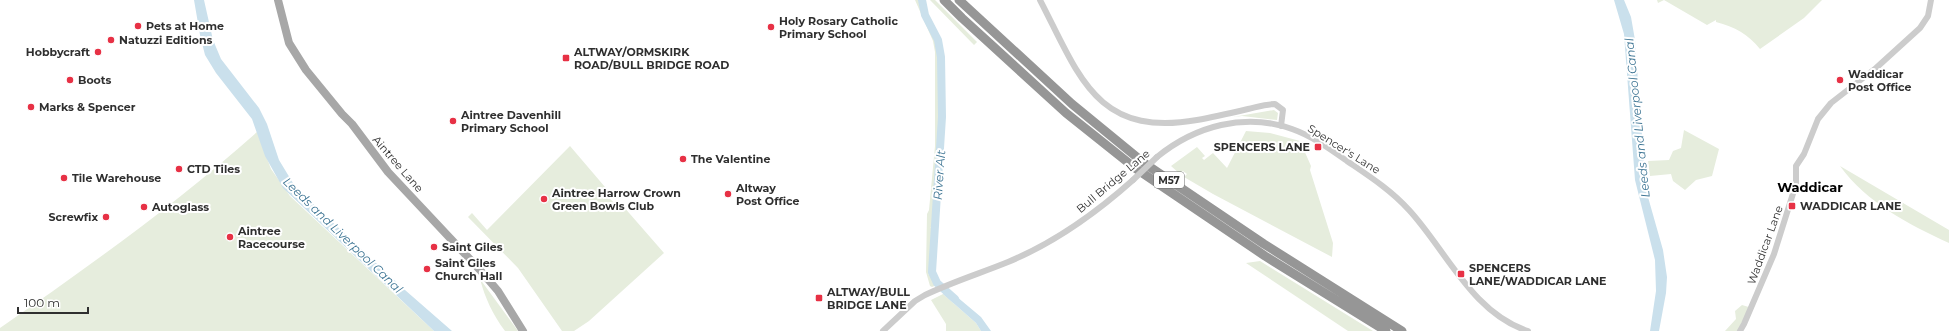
<svg xmlns="http://www.w3.org/2000/svg" width="1949" height="331" viewBox="0 0 1949 331" font-family="Montserrat,sans-serif">
  <style>
    .green { fill: #e6eddd }
    .water { fill: #cae0ec }
    .lines { fill: none; stroke-linecap: round; stroke-linejoin: round }
    .river { stroke: #cae0ec; stroke-width: 8 }
    .minor { stroke: #ccc; stroke-width: 6 }
    .major { stroke: #a7a7a7; stroke-width: 8 }
    .highway { stroke: #969696; stroke-width: 9 }
    .minor-bridge { stroke: #ccc; stroke-width: 6 }
    .poi-dot { fill: #e73145; stroke: #fff; stroke-width: 1.5 }
    .labels { text-anchor: middle; dominant-baseline: central; stroke-width: 4; stroke-linejoin: round; paint-order: stroke }
    .shield { fill: #fff; stroke: #6d6d6d; stroke-width: 1 }
    .shield-label { font-size: 10px; font-weight: bold; fill: #2f2f2f }
    .poi-label { font-size: 11px; font-weight: bold; fill: #2f2f2f; stroke: #fff; text-anchor: start }
    .street-label { font-size: 11px; fill: #2f2f2f; stroke: #fff }
    .water-label { font-size: 12px; font-style: italic; fill: #3c7493; stroke: #fff }
    .quarter-label { font-size: 13px; font-weight: bold; fill: #000; stroke: #fff }
  </style>
  <rect width="100%" height="100%" fill="#fff"/>
  <path class="green" d="M915,0H919L923,16L937,42L940,64L939,131L933,227H930L933,228L931,273L928,275L931,274L937,285L932,287L930,286L926,272L927,214L929,210L935,146V52L933,41Z
    M930,0H935L977,42L974,45Z
    M1657,0H1822L1804,18L1760,49C1748,34 1735,27 1716,22V20L1707,25L1664,0L1658,3Z
    M1274,110L1278,113L1277,120L1242,116L1233,117Z
    M1684,130L1719,149L1712,176L1696,180L1685,190L1673,181L1671,174L1650,176L1648,161L1669,160L1673,151L1681,148Z
    M1246,131L1270,133L1300,141L1311,166L1310,170L1333,243L1332,257L1213,194L1184,177L1187,174L1183,171L1180,174L1171,166L1197,147L1205,156L1202,158L1204,160L1213,153L1227,168Z
    M257,132L271,169L290,196L434,331H0V328C88,267 176,204 257,132Z
    M570,146L605,187C605,196 614,205 623,206L664,253L589,321L574,331H562L518,268L468,217L472,213L487,230Z
    M1840,166L1949,230V243C1908,224 1867,203 1840,166Z
    M1260,261L1373,331H1348L1246,263Z
    M480,279L518,331H505C493,315 485,298 480,279Z
    M943,294L976,323L981,331H946V324L931,300Z
    M1742,305L1752,308L1740,331H1725L1736,319L1735,311Z"/>
  <path class="water" d="M194,0H204L213,40L221,59L259,108L267,124L279,160L296,188L405,290L452,331H434L283,188L265,156L252,119L216,73L205,55L200,35Z
    M1614,0H1624L1631,17L1635,40L1646,190L1663,250L1667,277L1666,293L1659,331H1650L1656,291L1655,260L1635,180L1624,34Z
    M950,291L981,317L991,331H981L976,323L943,294Z"/>
  <g class="lines">
    <path class="river" d="M922,0L925,15L938,40L941,57L942,117L932,272L937,283L955,299"/>
    <path class="minor" d="M1040,0C1079,75 1096,138 1197,120C1214,117 1231,113 1248,109C1257,107 1266,104 1275,104L1283,110L1281,126
      M1157,157C1195,126 1245,112 1292,129C1312,136 1330,149 1347,161C1369,176 1391,190 1409,210C1446,250 1472,313 1528,331
      M883,331L915,301L925,295C952,282 981,273 1008,262C1054,243 1096,213 1133,180
      M1740,331L1744,324L1774,254L1796,184V166L1804,154L1818,119L1831,103L1876,68L1920,28L1928,16L1931,0"/>
    <path class="major" d="M278,0L289,43L306,70L342,114L352,124L388,172L480,270L498,291L523,331"/>
    <path class="highway" d="M944,0L962,18L1066,113L1135,168L1265,256L1386,331
      M959,0L1072,104L1144,163L1264,244L1402,331"/>
    <path class="minor-bridge" d="M1133,180L1157,157"/>
  </g>
  <g class="poi-dot">
    <circle cx="138" cy="26" r="4"/>
    <circle cx="771" cy="27" r="4"/>
    <circle cx="111" cy="40" r="4"/>
    <circle cx="98" cy="52" r="4"/>
    <rect x="562" y="54" width="8" height="8" rx="2"/>
    <circle cx="70" cy="80" r="4"/>
    <circle cx="1840" cy="80" r="4"/>
    <circle cx="31" cy="107" r="4"/>
    <circle cx="453" cy="121" r="4"/>
    <rect x="1314" y="143" width="8" height="8" rx="2"/>
    <circle cx="683" cy="159" r="4"/>
    <circle cx="179" cy="169" r="4"/>
    <circle cx="64" cy="178" r="4"/>
    <circle cx="728" cy="194" r="4"/>
    <circle cx="544" cy="199" r="4"/>
    <rect x="1788" y="202" width="8" height="8" rx="2"/>
    <circle cx="144" cy="207" r="4"/>
    <circle cx="106" cy="217" r="4"/>
    <circle cx="230" cy="237" r="4"/>
    <circle cx="434" cy="247" r="4"/>
    <circle cx="427" cy="269" r="4"/>
    <rect x="1457" y="270" width="8" height="8" rx="2"/>
    <rect x="815" y="294" width="8" height="8" rx="2"/>
  </g>
  <g class="labels">
    <rect class="shield" x="1154" y="172" width="30" height="16" rx="3"/>
    <g class="shield-label">
      <text x="1169" y="180">M57</text>
    </g>
    <g class="poi-label">
      <text x="779" y="21">Holy Rosary Catholic<tspan x="779" dy="13">Primary School</tspan></text>
      <text x="146" y="26">Pets at Home</text>
      <text x="119" y="40">Natuzzi Editions</text>
      <text x="90" y="52" text-anchor="end">Hobbycraft</text>
      <text x="574" y="52">ALTWAY/ORMSKIRK<tspan x="574" dy="13">ROAD/BULL BRIDGE ROAD</tspan></text>
      <text x="1848" y="74">Waddicar<tspan x="1848" dy="13">Post Office</tspan></text>
      <text x="78" y="80">Boots</text>
      <text x="39" y="107">Marks &amp; Spencer</text>
      <text x="461" y="115">Aintree Davenhill<tspan x="461" dy="13">Primary School</tspan></text>
      <text x="1310" y="147" text-anchor="end">SPENCERS LANE</text>
      <text x="691" y="159">The Valentine</text>
      <text x="187" y="169">CTD Tiles</text>
      <text x="72" y="178">Tile Warehouse</text>
      <text x="736" y="188">Altway<tspan x="736" dy="13">Post Office</tspan></text>
      <text x="552" y="193">Aintree Harrow Crown<tspan x="552" dy="13">Green Bowls Club</tspan></text>
      <text x="1800" y="206">WADDICAR LANE</text>
      <text x="152" y="207">Autoglass</text>
      <text x="98" y="217" text-anchor="end">Screwfix</text>
      <text x="238" y="231">Aintree<tspan x="238" dy="13">Racecourse</tspan></text>
      <text x="442" y="247">Saint Giles</text>
      <text x="435" y="263">Saint Giles<tspan x="435" dy="13">Church Hall</tspan></text>
      <text x="1469" y="268">SPENCERS<tspan x="1469" dy="13">LANE/WADDICAR LANE</tspan></text>
      <text x="827" y="292">ALTWAY/BULL<tspan x="827" dy="13">BRIDGE LANE</tspan></text>
    </g>
    <g class="street-label">
      <text transform="translate(1344 149) rotate(32)">Spencer's Lane</text>
      <text transform="translate(398 164) rotate(49)">Aintree Lane</text>
      <text transform="translate(1113 181) rotate(-40)">Bull Bridge Lane</text>
      <text transform="translate(1765 245) rotate(-70)">Waddicar Lane</text>
    </g>
    <g class="water-label">
      <text transform="translate(1637 118) rotate(-96)">Leeds and Liverpool Canal</text>
      <text transform="translate(939 175) rotate(-86)">River Alt</text>
      <text transform="translate(343 235) rotate(44)">Leeds and Liverpool Canal</text>
    </g>
    <g class="quarter-label">
      <text x="1810" y="187">Waddicar</text>
    </g>
  </g>
  <path d="M18 307v6h70v-6" fill="none" stroke="#2f2f2f" stroke-width="2"/>
  <text x="24" y="307" font-size="12" fill="#2f2f2f" stroke="#ffffff" stroke-width="3" paint-order="stroke">100 m</text>
</svg>
